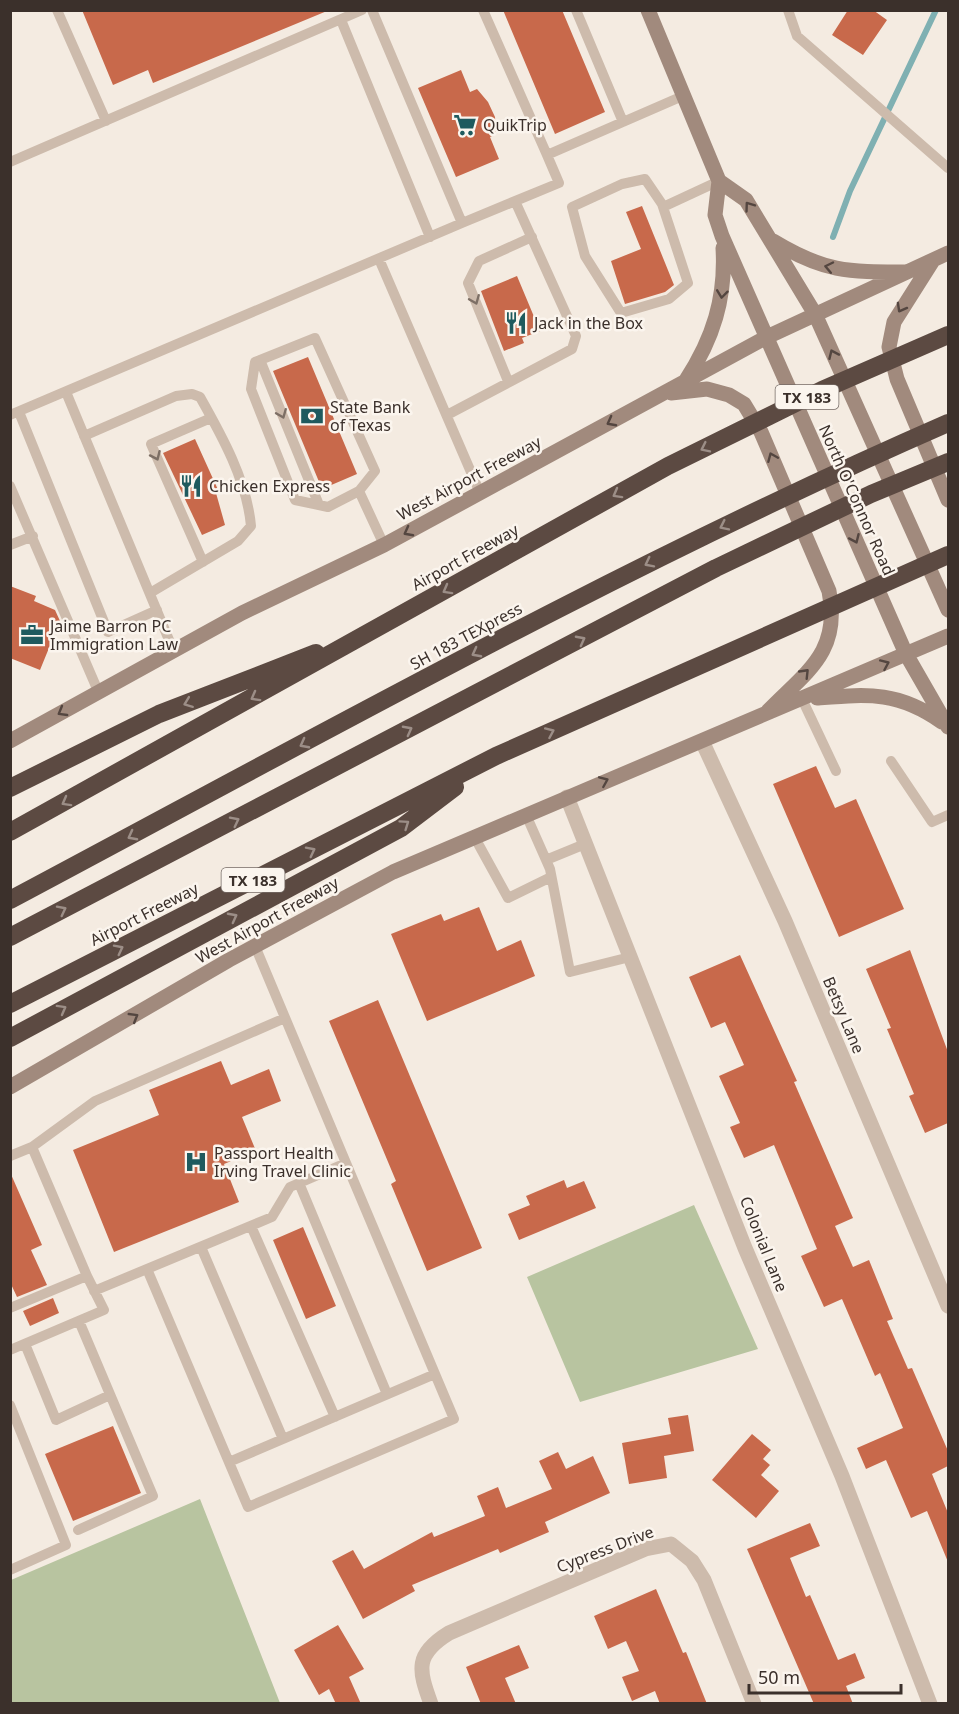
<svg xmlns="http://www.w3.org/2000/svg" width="959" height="1714" viewBox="0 0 959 1714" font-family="'Noto Sans',sans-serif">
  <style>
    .green { fill: #b8c4a0 }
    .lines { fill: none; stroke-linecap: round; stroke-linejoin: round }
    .stream { stroke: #7fb0b2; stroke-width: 6 }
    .building { fill: #c8694b }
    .lane { stroke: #cdbbac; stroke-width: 10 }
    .street { stroke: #cdbbac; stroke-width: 15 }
    .secondary { stroke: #a18a7d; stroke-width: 15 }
    .highway { stroke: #5c4a42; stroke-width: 18 }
    .oneway { stroke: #544640 }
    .oneway2 { stroke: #7d6f65 }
    .oneway3 { stroke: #9c8e87 }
    .labels { text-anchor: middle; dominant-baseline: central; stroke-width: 5; stroke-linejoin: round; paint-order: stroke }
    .shield { fill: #fbf5ee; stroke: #756b66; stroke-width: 1.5 }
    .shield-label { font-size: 15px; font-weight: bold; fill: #3b302b }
    .poi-label { font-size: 16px; fill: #3b302b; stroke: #fbf5ee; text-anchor: start }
    .street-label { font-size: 16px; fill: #3b302b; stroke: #fbf5ee }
  </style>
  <rect width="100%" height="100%" fill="#f4ebe1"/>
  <path class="green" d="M694,1205L758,1349L580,1402L527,1277Z
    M200,1499L280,1703H11V1580Z"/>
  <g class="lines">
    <path class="stream" d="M833,237L850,191L936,10"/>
  </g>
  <path class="building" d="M82,10H327V11L153,83L148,70L113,85Z
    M503,10H562L605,112L555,134Z
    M848,10H873L887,20L863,55L832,35Z
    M461,70L470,92L477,89L488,102L495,117L496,134L490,137L499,159L456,177L418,88Z
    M642,206L674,285L665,292L625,304L611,261L641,249L626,212Z
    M517,276L540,331L522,338L524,343L504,351L481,291Z
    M308,357L357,474L322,489L273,371Z
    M195,439L219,492L216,493L225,525L202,535L163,453Z
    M10,586L36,596L34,601L55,610L60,621L40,670L10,658Z
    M816,766L835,808L856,799L904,909L839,937L773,784Z
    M479,907L497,951L521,940L535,976L427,1021L391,934L441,914L444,921Z
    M910,950L948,1052V1123L925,1133L909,1096L914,1094L887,1029L891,1028L866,969Z
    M740,955L797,1081L794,1082L853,1218L835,1226L853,1267L869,1260L893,1319L887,1321L908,1369L912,1368L948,1451V1466L932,1474L948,1513V1562L927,1511L911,1518L886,1460L866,1469L857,1448L903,1428L880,1373L875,1376L842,1299L824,1307L801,1256L817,1249L774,1145L744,1158L730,1127L740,1123L719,1076L744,1065L725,1022L711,1028L689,977Z
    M378,1000L482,1248L427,1271L391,1184L396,1181L329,1021Z
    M221,1061L231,1085L269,1069L281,1101L242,1117L256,1151L224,1164L239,1202L114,1252L73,1150L159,1115L149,1090Z
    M10,1172L42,1245L31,1250L47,1285L17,1297L10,1282Z
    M564,1180L567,1188L584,1181L596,1208L519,1240L508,1214L530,1205L526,1196Z
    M303,1227L336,1306L306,1319L273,1240Z
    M53,1298L59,1313L30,1326L23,1311Z
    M688,1415L694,1451L664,1456L667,1478L629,1484L622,1443L671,1434L668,1418Z
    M113,1426L141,1493L73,1521L45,1454Z
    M752,1434L771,1450L763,1459L770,1465L761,1475L779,1491L756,1518L712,1480Z
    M558,1452L566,1469L593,1456L610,1493L545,1522L549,1532L500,1553L498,1549L412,1585L415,1591L363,1619L332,1561L353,1550L364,1569L432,1532L434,1537L485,1516L477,1496L498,1487L506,1508L552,1489L539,1461Z
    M810,1523L820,1546L790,1558L806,1597L810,1595L838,1660L855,1653L865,1678L846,1686L853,1704H814L747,1549Z
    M656,1589L683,1653L686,1652L707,1704H660L655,1691L632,1701L622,1677L639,1671L626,1641L608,1649L594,1616Z
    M338,1625L364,1669L349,1677L361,1704H336L329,1689L319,1695L294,1650Z
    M519,1645L529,1668L505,1678L516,1704H481L466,1667Z"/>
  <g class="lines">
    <path class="lane" d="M57,10L106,121
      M372,10L462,223L559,183L547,155L685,95
      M483,10L547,155
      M576,10L623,122
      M788,10L797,36L948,168
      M341,20L430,237
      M10,162L362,10
      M645,179L662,204L688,283L669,299L621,313L585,256L572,207L622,184Z
      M663,207L719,181
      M379,259L480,493
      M260,360L319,505
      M508,381L468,283L479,261L532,237
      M66,392L174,652
      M19,412L108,632L157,610
      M10,415L462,223
      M447,415L572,349L576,336L515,201
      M84,436L176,396L192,394L200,397C222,436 247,481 251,526L238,541L150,593
      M10,486L98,691
      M359,491L328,507L295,500L251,389L255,362L315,338L375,471L359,491L384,545
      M10,545L33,536
      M203,562L151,444L211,418
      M802,699L836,771
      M891,761L932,822L948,815
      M527,817L550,869L570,972L630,957
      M475,838L508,898L551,877
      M546,860L585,844
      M255,946L346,1163
      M32,1147L95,1101L285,1018
      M10,1156L32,1147L87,1276L10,1308
      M299,1183L387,1394
      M251,1226L335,1417
      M201,1247L283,1439
      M94,1291L272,1217L290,1187L346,1163L454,1419L248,1507L147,1269
      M25,1344L56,1420L110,1395
      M10,1350L104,1310L87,1276
      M10,1405L66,1545L10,1570
      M229,1462L435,1374
      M78,1530L153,1496L79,1321"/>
    <path class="street" d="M702,741L785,921L948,1306
      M567,797L745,1248L842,1476L930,1704
      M431,1704C418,1669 415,1654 449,1633L645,1549L671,1544L692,1561L704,1580L754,1704"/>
    <path class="secondary" d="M648,10L719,181L715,215L722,236L906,654L948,727
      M719,181L746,200L815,314L948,610
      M773,241C824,272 847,272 905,272
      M932,262L894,322L889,347L897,379L948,500
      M686,380C713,339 726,298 723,248
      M671,393L707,389L729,395L744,404L761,432L829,591C841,652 807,671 768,711
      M817,698C869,694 898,691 942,722
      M10,741L242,613L384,545L765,338L948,253
      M10,1087L229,960L393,872L948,636"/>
    <path class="highway" d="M10,788L159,714L316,653
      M10,832L668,466L822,390L948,335
      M10,900C320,735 627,563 948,423
      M10,937L716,568L871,494L948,462
      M10,1004L496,756L948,555
      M10,1038L401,828L455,787"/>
  </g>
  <defs><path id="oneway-chevron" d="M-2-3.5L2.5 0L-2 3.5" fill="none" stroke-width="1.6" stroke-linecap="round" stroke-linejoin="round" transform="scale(1.5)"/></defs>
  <g class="oneway">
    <use href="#oneway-chevron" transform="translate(749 206) rotate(-126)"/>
    <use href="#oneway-chevron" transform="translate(829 267) rotate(-168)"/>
    <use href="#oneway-chevron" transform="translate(722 294) rotate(97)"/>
    <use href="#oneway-chevron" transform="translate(901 308) rotate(119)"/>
    <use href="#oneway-chevron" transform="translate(833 354) rotate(-114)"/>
    <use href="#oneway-chevron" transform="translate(611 422) rotate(152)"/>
    <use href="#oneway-chevron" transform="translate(772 457) rotate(-113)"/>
    <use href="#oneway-chevron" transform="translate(408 532) rotate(152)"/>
    <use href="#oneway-chevron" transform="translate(855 539) rotate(66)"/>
    <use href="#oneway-chevron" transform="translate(885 664) rotate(-24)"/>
    <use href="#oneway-chevron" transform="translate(805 673) rotate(-46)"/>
    <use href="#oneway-chevron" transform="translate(62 712) rotate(150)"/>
    <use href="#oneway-chevron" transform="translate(604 781) rotate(-23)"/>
    <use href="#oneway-chevron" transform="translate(134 1017) rotate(-31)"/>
  </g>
  <g class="oneway2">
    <use href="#oneway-chevron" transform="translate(475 300) rotate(68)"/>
    <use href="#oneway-chevron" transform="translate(282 414) rotate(68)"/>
    <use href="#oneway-chevron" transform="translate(156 456) rotate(66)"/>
  </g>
  <g class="oneway3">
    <use href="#oneway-chevron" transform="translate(705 448) rotate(154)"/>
    <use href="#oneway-chevron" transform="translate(617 494) rotate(151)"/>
    <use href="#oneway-chevron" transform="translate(724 526) rotate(154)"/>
    <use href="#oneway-chevron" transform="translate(649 563) rotate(153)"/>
    <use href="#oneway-chevron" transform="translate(447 590) rotate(151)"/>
    <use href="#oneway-chevron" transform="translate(581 640) rotate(-28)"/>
    <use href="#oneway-chevron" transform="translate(476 653) rotate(152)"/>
    <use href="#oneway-chevron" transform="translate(255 697) rotate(151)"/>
    <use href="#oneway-chevron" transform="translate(188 703) rotate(159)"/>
    <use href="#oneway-chevron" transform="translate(408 730) rotate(-28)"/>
    <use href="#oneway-chevron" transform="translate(550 732) rotate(-24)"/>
    <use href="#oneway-chevron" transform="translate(304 744) rotate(152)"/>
    <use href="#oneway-chevron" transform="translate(66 802) rotate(151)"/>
    <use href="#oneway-chevron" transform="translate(235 821) rotate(-27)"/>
    <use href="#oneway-chevron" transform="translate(405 824) rotate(-35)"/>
    <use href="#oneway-chevron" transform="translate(132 836) rotate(152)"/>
    <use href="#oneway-chevron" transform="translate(311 851) rotate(-27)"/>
    <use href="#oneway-chevron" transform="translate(62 910) rotate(-27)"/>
    <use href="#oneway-chevron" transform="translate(233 917) rotate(-28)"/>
    <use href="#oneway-chevron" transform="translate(119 949) rotate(-27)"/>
    <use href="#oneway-chevron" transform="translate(62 1009) rotate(-29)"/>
  </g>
  <defs>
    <g id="supermarket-bare" transform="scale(1.8)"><path d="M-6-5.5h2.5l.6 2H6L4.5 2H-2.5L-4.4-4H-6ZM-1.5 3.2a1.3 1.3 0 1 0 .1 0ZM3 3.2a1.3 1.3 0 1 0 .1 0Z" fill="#1f5a5e" stroke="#fbf5ee" stroke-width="2.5" paint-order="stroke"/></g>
    <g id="restaurant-bare" transform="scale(1.8)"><path d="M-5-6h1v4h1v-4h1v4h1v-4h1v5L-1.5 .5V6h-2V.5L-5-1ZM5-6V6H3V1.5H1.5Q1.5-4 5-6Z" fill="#1f5a5e" stroke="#fbf5ee" stroke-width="2.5" paint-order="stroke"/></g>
    <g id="bank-bare" transform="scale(1.8)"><path d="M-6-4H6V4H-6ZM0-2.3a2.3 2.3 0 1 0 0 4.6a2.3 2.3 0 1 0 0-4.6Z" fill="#1f5a5e" stroke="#fbf5ee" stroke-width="2.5" paint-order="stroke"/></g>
    <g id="office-bare" transform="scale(1.8)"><path d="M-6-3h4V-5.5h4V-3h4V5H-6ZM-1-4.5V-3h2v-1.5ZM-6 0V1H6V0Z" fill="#1f5a5e" stroke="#fbf5ee" stroke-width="2.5" paint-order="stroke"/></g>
    <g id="hospital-bare" transform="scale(1.8)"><path d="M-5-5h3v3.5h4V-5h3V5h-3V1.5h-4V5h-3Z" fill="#1f5a5e" stroke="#fbf5ee" stroke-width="2.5" paint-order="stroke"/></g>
  </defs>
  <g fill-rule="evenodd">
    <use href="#supermarket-bare" x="465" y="125"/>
    <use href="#restaurant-bare" x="516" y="323"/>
    <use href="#bank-bare" x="312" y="416"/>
    <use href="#restaurant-bare" x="191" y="486"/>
    <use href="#office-bare" x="32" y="635"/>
    <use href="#hospital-bare" x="196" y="1162"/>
  </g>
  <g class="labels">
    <g class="shield">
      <rect x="775.5" y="385" width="63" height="24" rx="4.5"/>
      <rect x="221.5" y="868" width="63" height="24" rx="4.5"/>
    </g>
    <g class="shield-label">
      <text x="807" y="397">TX 183</text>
      <text x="253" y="880">TX 183</text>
    </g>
    <g class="poi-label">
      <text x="483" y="125">QuikTrip</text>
      <text x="534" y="323">Jack in the Box</text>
      <text x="330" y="407">State Bank<tspan x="330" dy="18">of Texas</tspan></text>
      <text x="209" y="486">Chicken Express</text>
      <text x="50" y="626">Jaime Barron PC<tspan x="50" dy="18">Immigration Law</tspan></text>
      <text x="214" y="1153">Passport Health<tspan x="214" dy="18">Irving Travel Clinic</tspan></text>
    </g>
    <g class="street-label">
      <text transform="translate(469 478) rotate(-28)">West Airport Freeway</text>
      <text transform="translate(857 500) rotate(66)">North O'Connor Road</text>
      <text transform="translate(465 557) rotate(-29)">Airport Freeway</text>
      <text transform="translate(466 636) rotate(-28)">SH 183 TEXpress</text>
      <text transform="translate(144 914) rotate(-27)">Airport Freeway</text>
      <text transform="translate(267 920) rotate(-29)">West Airport Freeway</text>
      <text transform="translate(844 1015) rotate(67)">Betsy Lane</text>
      <text transform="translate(764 1244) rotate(68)">Colonial Lane</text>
      <text transform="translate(605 1549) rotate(-21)">Cypress Drive</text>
    </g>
  </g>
  <rect width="959" height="1714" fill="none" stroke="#3b302b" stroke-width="24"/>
  <path d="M749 1684v9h152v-9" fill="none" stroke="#3b302b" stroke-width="3"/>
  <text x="758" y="1684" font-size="18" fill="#3b302b" stroke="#fbf5ee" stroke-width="4.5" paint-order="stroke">50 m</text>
</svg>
